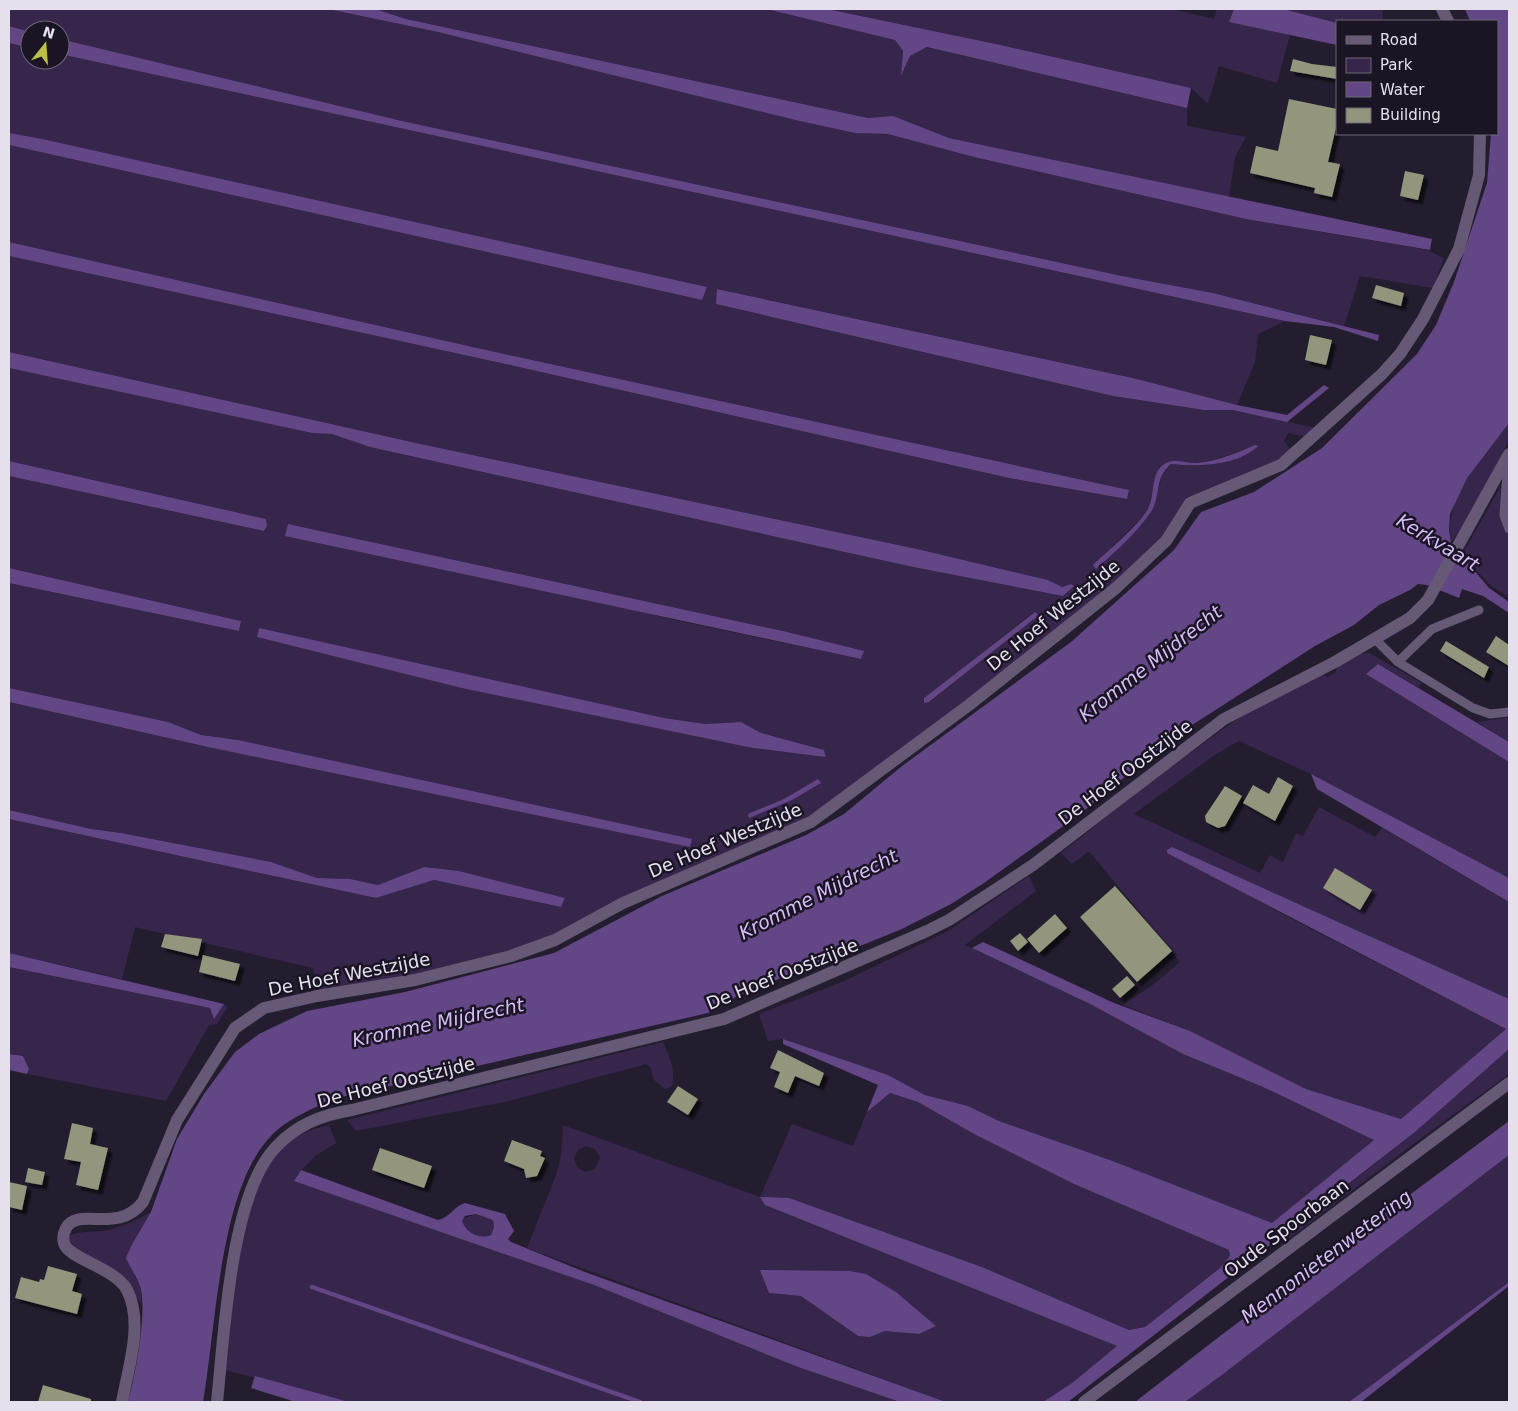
<svg xmlns="http://www.w3.org/2000/svg" width="1518" height="1411" viewBox="0 0 1518 1411" font-family="'DejaVu Sans',sans-serif">
  <style>
    .green { fill: #37264c; fill-rule: evenodd }
    .water { fill: #634686; fill-rule: evenodd }
    .lines { fill: none; stroke-linecap: round; stroke-linejoin: round }
    .stream { stroke: #634686; stroke-width: 4.5 }
    .building { fill: #93957d; filter: url(#shadow) }
    .service { stroke: #655976; stroke-width: 9 }
    .minor { stroke: #655976; stroke-width: 12 }
    .tertiary { stroke: #655976; stroke-width: 12 }
    .labels { text-anchor: middle; dominant-baseline: central; stroke-width: 5; stroke-linejoin: round; paint-order: stroke }
    .street-label { font-size: 18px; fill: #e5e0ec; stroke: #1b1425 }
    .water-label { font-size: 19px; font-style: italic; fill: #d5bef6; stroke: #1b1425 }
  </style>
  <defs>
    <filter id="shadow"><feDropShadow dx="4.5" dy="4.5" stdDeviation="1" flood-color="#0009"/></filter>
  </defs>
  <rect width="100%" height="100%" fill="#241d2f"/>
  <path class="green" d="M9,9H328L438,32L855,133L888,134L974,157L1246,219L1427,250L1444,258L1433,288L1360,276L1344,326L1213,293L1122,276L402,121L60,39V30L30,32L9,26Z
    M375,9H766L895,40L903,51L902,75L910,56L927,47L1187,108V126L1246,137L1235,157L1229,197L949,138L893,116L868,118L406,19Z
    M827,9H1171L1214,19L1217,9H1234L1229,22L1290,35L1277,83L1219,66L1208,104L1191,88L996,44Z
    M1283,9H1380L1383,11L1382,21L1337,23Z
    M9,43L30,48V60H60V54L1285,321L1258,334L1255,362L1237,405L1137,379L718,289L716,304L1113,396L1204,410H1233L1317,428L1306,437L1288,433L1284,441L1290,449C1263,477 1224,486 1187,497L1157,543L1093,603L819,816L555,940L425,973L318,993L313,968L135,927L122,979L9,953V819L376,898L434,880L561,907L565,898L459,871L424,867L378,885L350,879L317,878L271,862L121,833L91,829L9,810V702L208,747L238,740L201,735L168,722L9,688V583L239,631L241,621L9,568V476L264,531L267,526L266,519L9,461V368L312,433L332,434L370,447L913,567L1063,596L1071,584L1062,587L1048,580L917,549L416,443L9,352V256L501,363L1009,478L1127,499L1129,490L477,348L9,242V145L702,300L707,287L9,133ZM1255,445L1257,446C1238,465 1197,468 1172,464C1155,479 1161,495 1152,509C1138,531 1112,549 1093,566L1143,516L1150,505L1152,492L1163,465C1178,458 1184,465 1198,463C1219,460 1236,452 1255,445ZM288,524L783,631L863,652L861,659L679,621ZM1034,612L1038,615L930,702L924,698ZM259,629L664,718L705,724L741,722L760,733L824,750L826,756L753,748L258,637Z
    M1509,423V440L1471,514L1451,543C1443,497 1483,457 1509,423Z
    M1509,472V597L1490,585L1462,555Z
    M1369,653L1422,683L1418,687L1378,664L1366,674L1509,762V878L1311,774L1239,741L1216,754L1134,814L1260,873L1270,855L1283,862L1296,833L1303,836L1319,807L1375,837L1382,828L1509,902V999L1172,847L1167,850L1284,915L1506,1029L1401,1119L1306,1089L1190,1031L1123,1005L1154,984L1180,962L1089,851L1072,864L1061,853L1157,777L1244,714L1319,673L1327,677L1335,673L1339,663L1359,654Z
    M1509,718V742L1477,722L1506,718Z
    M1029,876L1036,891L965,945L1090,1004L1183,1054L1263,1087L1374,1140L1272,1224L1110,1160L999,1121L968,1106L925,1095L888,1075L783,1039L768,1041L759,1014L842,982L948,931Z
    M9,967L210,1008L214,1019L224,1004L228,1007L217,1024L209,1025L166,1101L27,1074L29,1069L23,1056L9,1054Z
    M663,1042C669,1057 676,1069 672,1086L665,1089L654,1080L650,1067L646,1064L509,1101L356,1131L347,1120Z
    M1509,1049V1074L1413,1144L1299,1231L1289,1238L1279,1240L1415,1132Z
    M890,1093L918,1102L974,1134L1074,1184L1229,1250L1230,1256L1227,1262L1145,1327L1129,1330L982,1267L789,1198H761L765,1205L1117,1346L1072,1383L1043,1402H946L527,1248L556,1175L561,1156L563,1125L760,1197L792,1124L853,1146L867,1112ZM586,1146L595,1149L600,1158L595,1169L585,1172L577,1167L574,1158L578,1150ZM850,1271C885,1279 909,1303 935,1326L919,1334L885,1331L870,1337L858,1336L801,1296L769,1293L835,1272Z
    M329,1125L336,1143L315,1156L296,1176L594,1285L798,1367L900,1402H348L222,1369C231,1309 239,1196 279,1150C291,1136 312,1129 329,1125Z
    M1509,1155V1282L1349,1402H1185Z
    M151,1212L131,1246L126,1258L140,1286L142,1305L126,1282L70,1250L68,1236C79,1231 91,1232 103,1231C121,1228 135,1221 151,1212Z
    M476,1214L493,1220L494,1227L491,1235C480,1240 470,1233 463,1224L462,1219Z"/>
  <path class="water" d="M328,9H375L406,19L868,118L893,116L949,138L1432,239L1430,250L1246,219L974,157L888,134L855,133L800,121L438,32Z
    M766,9H827L996,44L1191,88L1187,108L927,47L910,56L901,76L903,51L895,40Z
    M1234,9H1283L1337,23V45L1229,22Z
    M1465,9H1509V423L1467,478L1450,514L1449,530L1451,543L1489,588L1509,602V613L1483,596L1462,589L1459,598L1427,585L1418,584L1410,590L1379,605L1354,625L1315,646L1189,727L1150,756L1080,814L984,883L951,904L902,929L739,995L708,1013L333,1099C313,1109 286,1119 271,1136C219,1189 216,1330 203,1402H128C135,1377 148,1311 140,1286C137,1277 130,1268 126,1258L131,1246L151,1212L177,1139L204,1094L235,1052L259,1034L307,1011L405,992L554,953L662,896L806,835L844,814L902,766L1071,642L1174,550L1201,512L1254,492L1322,448L1417,354L1436,325L1454,282L1487,183L1491,134H1497V21H1470Z
    M9,26L30,32V48L9,43Z
    M60,39L402,121L1122,276L1213,293L1379,335L1378,341L1334,327L1285,321L60,54Z
    M9,133L42,139L707,287L702,300L9,145Z
    M9,242L477,348L1129,490L1127,499L1009,478L501,363L9,256Z
    M717,289L1137,379L1237,405L1287,415L1324,385L1329,388L1287,422L1233,410H1204L1113,396L716,304Z
    M9,352L416,443L917,549L1048,580L1062,587L1071,584L1074,586L1063,596L913,567L370,447L332,434L312,433L9,368Z
    M1255,445L1258,446C1237,466 1199,467 1171,464C1154,479 1161,495 1152,510C1138,532 1116,551 1096,569L1093,565C1106,552 1146,520 1150,504C1154,492 1152,473 1163,465C1174,457 1186,464 1197,463C1218,461 1236,453 1255,445Z
    M9,461L266,519L267,526L264,531L9,476Z
    M288,524L783,631L864,651L861,659L285,536Z
    M9,568L241,621L239,631L9,583Z
    M1035,612L1039,615L929,702L924,703V698Z
    M259,628L664,718L705,724L741,722L761,733L824,750L826,757L753,748L462,688L257,637Z
    M1378,664L1509,742V762L1366,674Z
    M9,688L168,722L201,735L238,740L692,839L690,847L208,747L9,702Z
    M1311,774L1509,878V902L1317,789Z
    M818,779L821,783L792,800L749,818L748,814L784,799Z
    M9,810L91,829L121,833L271,862L317,878L350,879L378,885L424,867L459,871L565,898L561,907L434,880L376,898L9,819Z
    M1172,847L1509,999V1049L1415,1132L1068,1402H1043L1072,1383L1117,1346L765,1205L760,1197L789,1198L982,1267L1129,1330L1145,1327L1220,1268L1230,1256L1229,1250L1074,1184L974,1134L918,1102L890,1093L867,1112L878,1085L783,1044V1039L888,1075L925,1095L968,1106L999,1121L1110,1160L1272,1223L1374,1140L1263,1087L1183,1054L1090,1004L972,948L983,942L1114,1003L1190,1031L1306,1089L1401,1119L1506,1029L1167,853V850Z
    M9,953L224,1004L214,1019L210,1008L9,967Z
    M9,1054L23,1056L29,1069L27,1074L9,1070Z
    M1509,1121V1155L1223,1374L1185,1402H1135L1220,1336Z
    M301,1170L438,1220C451,1217 454,1206 465,1203L505,1214L514,1231L508,1239L511,1242L585,1272L946,1402H900L798,1367L594,1285L294,1181ZM476,1214L493,1220L494,1227L491,1235C479,1240 466,1232 462,1221L465,1216Z
    M760,1270L850,1271L866,1274L896,1292L936,1326L919,1334L885,1331L870,1337L858,1336L801,1296L769,1293Z
    M1509,1282V1286L1361,1402H1349Z
    M255,1376L342,1400L348,1402H296L251,1388Z"/>
  <g class="lines">
    <path class="stream" d="M312,1287L640,1402"/>
  </g>
  <path class="building" d="M1293,59L1312,64L1337,67V79L1290,71Z
    M1289,99L1337,109V123L1328,162L1340,164L1332,197L1314,193L1315,188L1250,173L1256,146L1278,151Z
    M1405,171L1424,175L1418,200L1400,196Z
    M1376,285L1404,293L1401,306L1372,298Z
    M1310,335L1332,340L1326,365L1305,360Z
    M1496,636L1509,645V666L1486,652Z
    M1446,641L1489,667L1484,678L1440,651Z
    M1278,777L1293,786L1275,821L1243,803L1253,785L1269,794Z
    M1225,786L1242,796L1225,826L1218,828L1206,822L1205,816Z
    M1335,868L1372,890L1360,910L1323,888Z
    M1115,886L1172,951L1137,982L1080,917Z
    M1055,914L1067,928L1039,953L1027,939Z
    M1020,933L1028,942L1018,951L1010,941Z
    M165,934L202,939L198,956L161,947Z
    M203,955L240,964L235,981L199,972Z
    M1127,976L1135,985L1120,998L1112,989Z
    M778,1050L824,1073L819,1086L795,1076L788,1093L774,1087L780,1072L770,1068Z
    M678,1086L698,1099L688,1115L667,1102Z
    M72,1123L93,1128L90,1144L108,1148L98,1190L76,1185L81,1162L64,1159Z
    M512,1140L542,1151L540,1156L545,1158L537,1176L526,1178L524,1169L504,1161Z
    M380,1148L432,1166L424,1188L372,1170Z
    M28,1168L45,1172L42,1185L25,1182Z
    M9,1182L27,1186L22,1210L9,1207Z
    M48,1266L77,1274L72,1291L82,1294L77,1314L15,1298L21,1277L39,1282L40,1279L44,1280Z
    M43,1385L91,1399V1402H38Z"/>
  <g class="lines">
    <path class="service" d="M1508,460L1504,515L1509,529
      M1374,638L1398,662L1473,708L1490,714L1509,712
      M1398,662L1432,629L1479,610"/>
    <path class="minor" d="M1442,9L1448,21
      M122,1402C128,1368 144,1323 127,1290C117,1270 75,1260 66,1247C62,1241 63,1234 66,1228C79,1206 117,1235 143,1202L177,1120L235,1028L264,1008L317,996L415,980L511,956L555,940L623,903L811,822L969,705L1116,588L1166,541L1190,503L1281,465L1382,374L1400,354L1423,319L1459,249L1479,175L1480,134
      M217,1402C224,1337 230,1196 275,1148C296,1125 321,1115 352,1110L724,1019L927,931L949,920L1033,865L1224,719L1335,662L1410,618L1428,600L1509,454"/>
    <path class="tertiary" d="M1084,1402L1509,1083"/>
  </g>
  <g class="labels">
    <g class="street-label">
      <text transform="translate(1053 615) rotate(-39)">De Hoef Westzijde</text>
      <text transform="translate(1125 772) rotate(-37)">De Hoef Oostzijde</text>
      <text transform="translate(725 840) rotate(-23)">De Hoef Westzijde</text>
      <text transform="translate(349 974) rotate(-11)">De Hoef Westzijde</text>
      <text transform="translate(782 974) rotate(-22)">De Hoef Oostzijde</text>
      <text transform="translate(396 1082) rotate(-14)">De Hoef Oostzijde</text>
      <text transform="translate(1286 1228) rotate(-37)">Oude Spoorbaan</text>
    </g>
    <g class="water-label">
      <text transform="translate(1438 542) rotate(31)">Kerkvaart</text>
      <text transform="translate(1150 663) rotate(-38)">Kromme Mijdrecht</text>
      <text transform="translate(818 894) rotate(-27)">Kromme Mijdrecht</text>
      <text transform="translate(438 1022) rotate(-12)">Kromme Mijdrecht</text>
      <text transform="translate(1326 1256) rotate(-37)">Mennonietenwetering</text>
    </g>
  </g>
  <rect width="1518" height="1411" fill="none" stroke="#e5e0ec" stroke-width="20"/>
  <rect x="1336" y="20" width="162" height="115" fill="#1b1425" stroke="#6c6675"/>
  <rect x="1346" y="36" width="25" height="8" fill="#655976" stroke="#6c6675"/>
  <text x="1380" y="45" font-size="15" fill="#e5e0ec">Road</text>
  <rect x="1346" y="58" width="25" height="15" fill="#37264c" stroke="#6c6675"/>
  <text x="1380" y="70" font-size="15" fill="#e5e0ec">Park</text>
  <rect x="1346" y="82" width="25" height="15" fill="#634686" stroke="#6c6675"/>
  <text x="1380" y="95" font-size="15" fill="#e5e0ec">Water</text>
  <rect x="1346" y="108" width="25" height="15" fill="#93957d" stroke="#6c6675"/>
  <text x="1380" y="120" font-size="15" fill="#e5e0ec">Building</text>
  <g transform="translate(45 45) rotate(17)"><circle r="24" fill="#1b1425" stroke="#6c6675"/>
  <path d="M0-4L9 19L0 12L-9 19Z" fill="#bbc044"/>
  <text y="-8" font-size="14" font-weight="bold" text-anchor="middle" fill="#e5e0ec">N</text>
  </g>
</svg>
